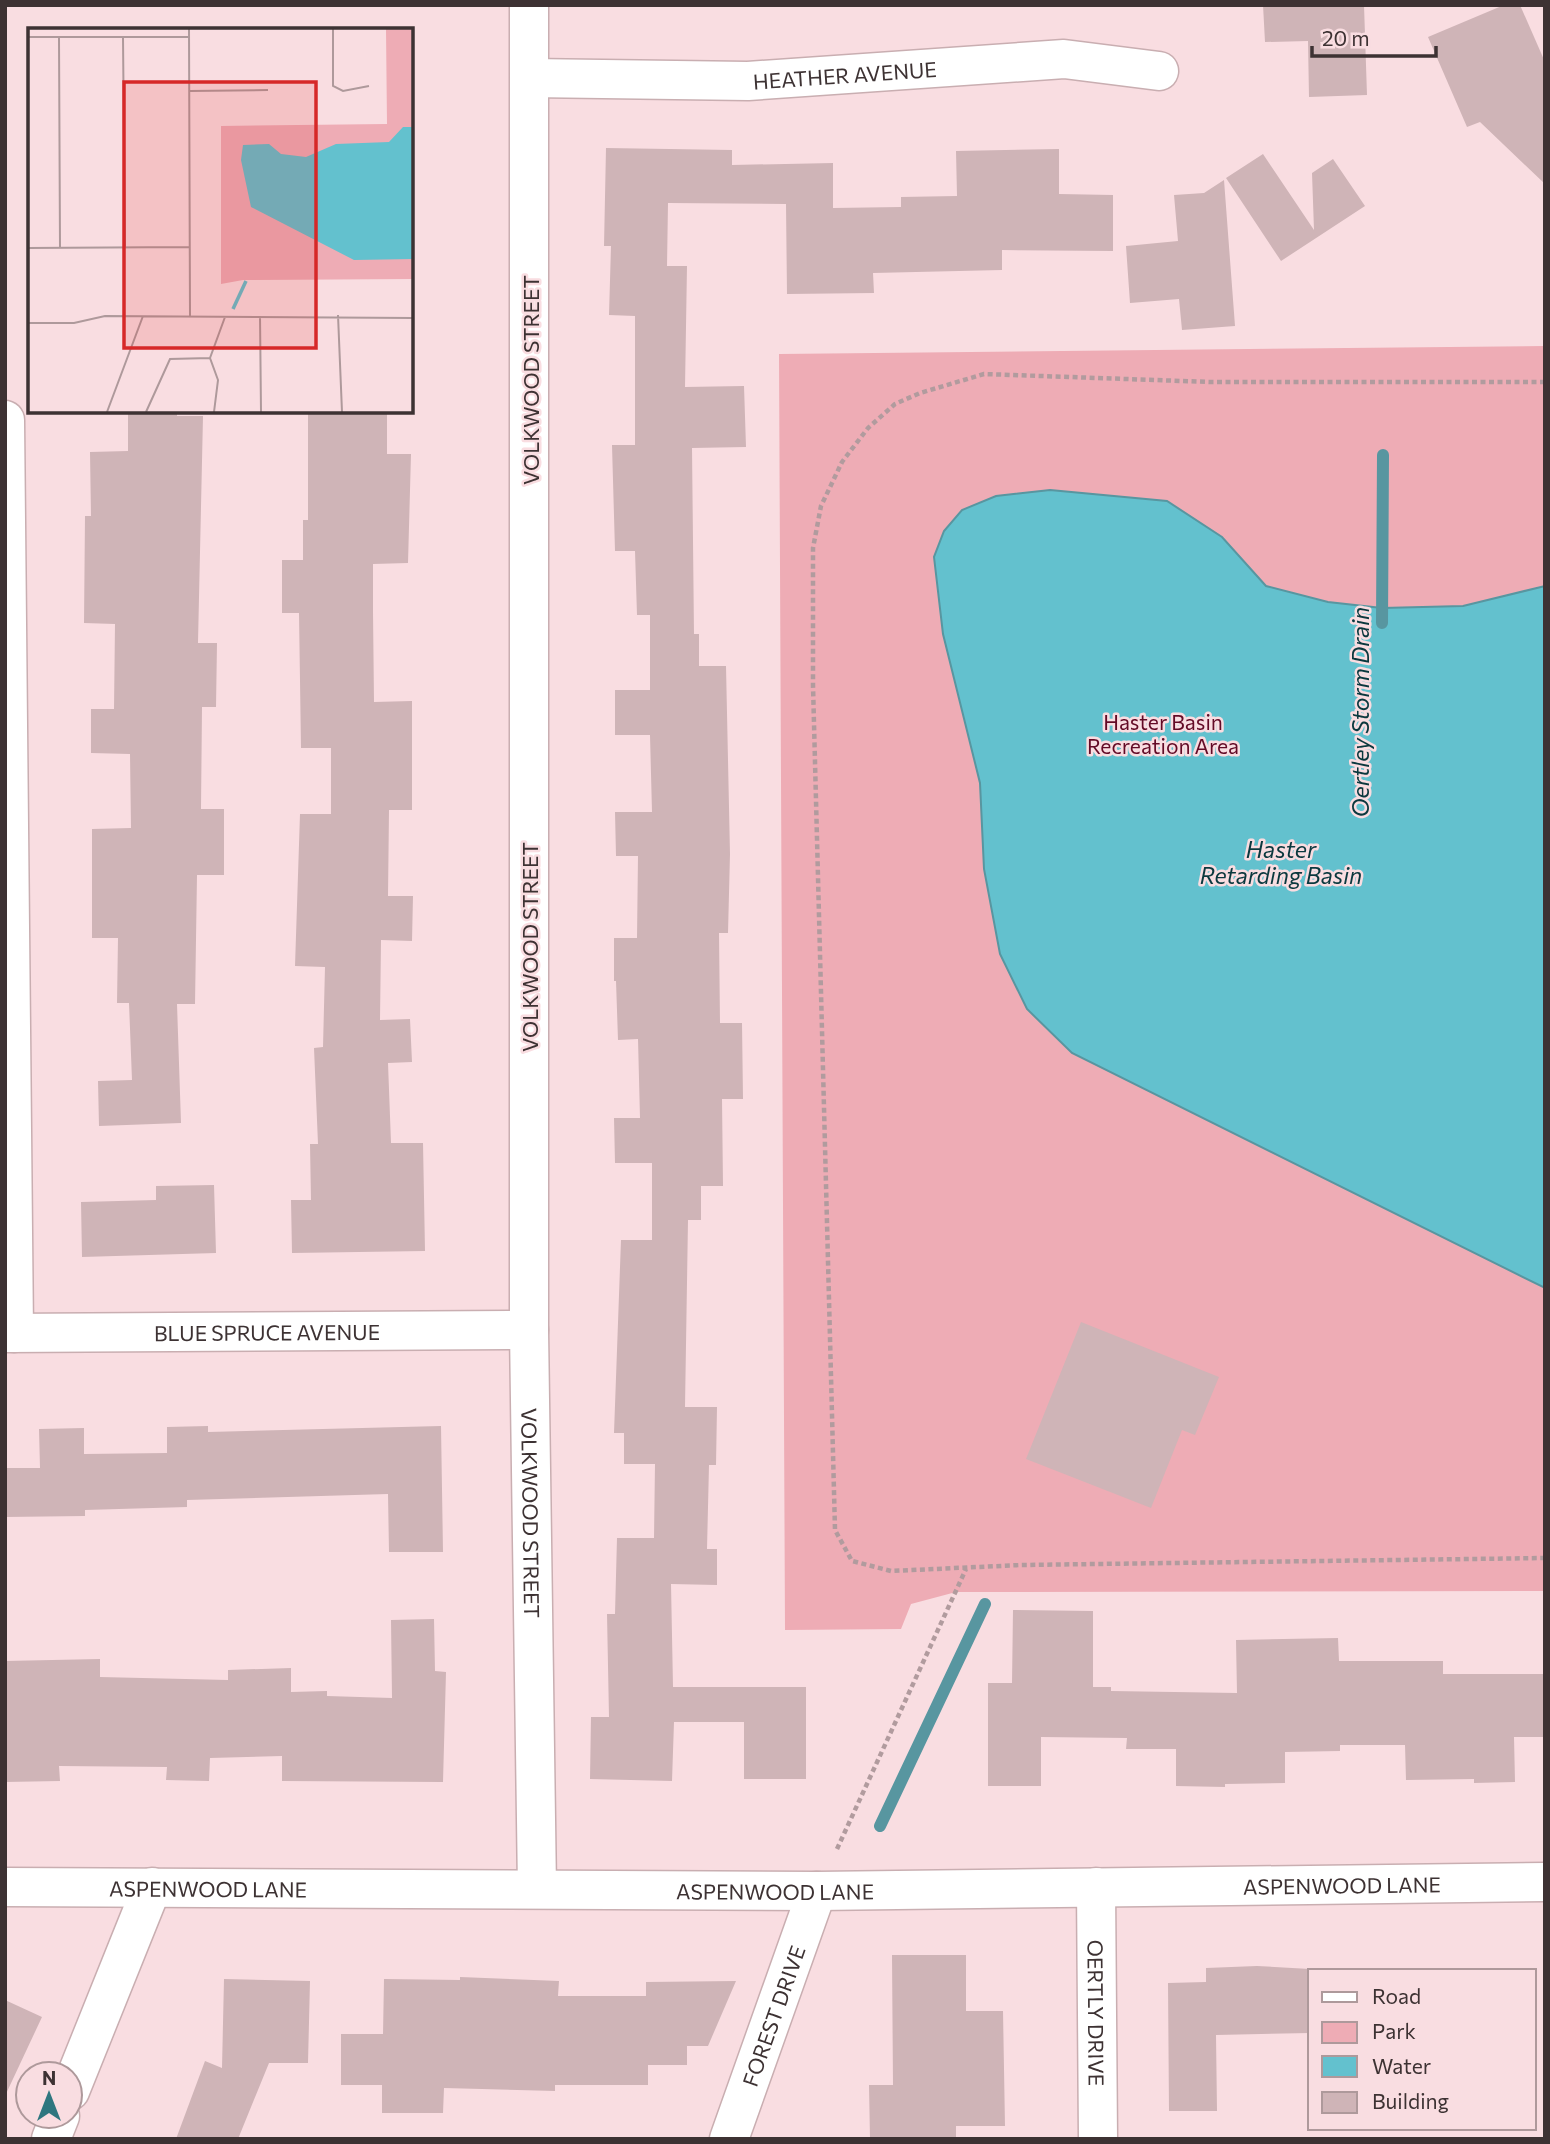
<svg xmlns="http://www.w3.org/2000/svg" width="1550" height="2144" viewBox="0 0 1550 2144" font-family="Commissioner,sans-serif">
  <style>
    .green { fill: #eeacb5 }
    .water { fill: #63c1ce; stroke: #5896a0; stroke-width: 2 }
    .lines { fill: none; stroke-linecap: round; stroke-linejoin: round }
    .stream { stroke: #5896a0; stroke-width: 12 }
    .building { fill: #cfb4b7 }
    .minor-casing { stroke: #c9aeb1; stroke-width: 41 }
    .path { stroke: #b19b9e; stroke-width: 4.5; stroke-dasharray: 5 3.5; stroke-linecap: butt }
    .minor { stroke: #fff; stroke-width: 38 }
    .labels { text-anchor: middle; dominant-baseline: central; stroke-width: 5; stroke-linejoin: round; paint-order: stroke }
    .street-label { font-size: 21px; fill: #3d3233; stroke: #f9dde1 }
    .park-label { font-size: 21px; fill: #630a26; stroke: #f9dde1 }
    .water-label { font-size: 23px; font-style: italic; fill: #0a383e; stroke: #f9dde1 }
    .inset-river { fill: none; stroke: #63c1ce; stroke-width: 3.5 }
    .inset-road { fill: none; stroke: #ae999b; stroke-width: 2 }
    .view { fill: #d62828; fill-opacity: 0.15; stroke: #d62828; stroke-width: 3.5 }
    .inset-edge { fill: none; stroke: #3d3233; stroke-width: 3.5 }
  </style>
  <rect width="100%" height="100%" fill="#f9dde1"/>
  <path class="green" d="M1545,346V1591L956,1592L911,1604L901,1629L785,1630L779,354Z"/>
  <path class="water" d="M1050,490L1167,501L1222,537L1266,586L1328,602L1382,608L1463,606L1545,586V1288L1072,1053L1027,1009L1000,954L984,869L980,783L943,634L934,557L944,531L962,510L996,496Z"/>
  <g class="lines">
    <path class="stream" d="M1382,623L1383,455
      M880,1826L985,1604"/>
  </g>
  <path class="building" d="M1263,5H1364L1367,95L1309,97L1308,41L1265,42Z
    M1504,5H1520L1545,62V184L1480,122L1467,127L1428,37Z
    M606,148L732,150V165L833,163V208L901,207V197L957,196L956,151L1059,149V194L1113,195V251L1002,250V270L873,273L874,293L787,294L786,204L668,203L667,266H687L685,387L744,386L746,447L692,448L694,634H699V666H726L730,854L728,933H719L720,1023H742L743,1099H722L723,1186H701V1220H688L685,1407H717L716,1465H709L707,1549H717V1585L671,1584L673,1687H806V1779H744V1722H674L672,1781L590,1779L591,1717H609L607,1614H615L617,1538H654L655,1464H624V1433H614L621,1240H652V1163H615L614,1118H640L638,1039L618,1040L616,981H614V938H637L638,856H616L615,812H652L650,735H615V690H650V615H637L635,551H615L612,445H635V316L609,315L611,246H604Z
    M1263,154L1314,230L1312,173L1333,159L1365,206L1281,261L1226,178Z
    M1224,180L1235,326L1182,330L1179,299L1130,303L1126,246L1178,241L1174,195L1204,193Z
    M128,411H177V416H203L198,643H217L216,707H202L201,809H224V875H197L195,1004H177L181,1123L99,1126L98,1081L132,1080L129,1003H117L118,938H92V829L131,828L130,754L91,753V709H114L115,624L84,623L85,516H91L90,452L128,451Z
    M308,411H387V454H411L408,563L373,564V612L374,702L412,701V810H389L388,896H413L412,941L381,940L380,1020L410,1019L412,1062L388,1063L391,1143H423L425,1251L292,1253L291,1200H311L310,1144H318L314,1048L323,1047L325,967L295,966L300,814H331V748H301L299,613H282V560H303V520H308Z
    M214,1185L216,1253L82,1257L81,1202L156,1200V1186Z
    M1081,1322L1219,1377L1195,1435L1182,1430L1151,1508L1026,1459Z
    M208,1426V1432L441,1426L443,1552H389L388,1494L187,1500V1507L85,1510V1516L5,1517V1468H40L39,1429L84,1428V1454L167,1453V1427Z
    M1013,1610L1093,1611V1687H1111V1691L1237,1693L1236,1640L1338,1638L1339,1661H1443V1674H1545V1737H1514L1515,1782L1474,1783V1779L1406,1780L1405,1745H1340V1751L1285,1752V1783L1225,1784V1787L1176,1786V1749H1126L1127,1738L1041,1737V1786H988V1683H1012Z
    M434,1619L435,1671L446,1672L443,1782L282,1781V1756L210,1758L209,1781L166,1780L167,1767L59,1766L60,1781L5,1782V1661L100,1659V1677L228,1680V1670L291,1668V1692L327,1691V1696L392,1698L391,1620Z
    M892,1955H966V2011H1003L1005,2126H956V2139H870L869,2085H893Z
    M1257,1966L1310,1969V2033L1216,2035L1217,2111H1169L1168,1983L1206,1982V1968Z
    M460,1977L559,1981L558,1996H646V1982L736,1981L708,2046H687V2065H648V2085H555V2091L444,2088L443,2113H382V2085H341V2034H383L384,1979L460,1980Z
    M224,1979L310,1981L308,2063H269L238,2139H176L205,2061L222,2068Z
    M5,2000L42,2017L5,2096Z"/>
  <g class="lines">
    <g class="minor-casing">
      <g id="minor">
        <path id="s1" d="M529,5V1330L537,1889"/>
        <path id="s2" d="M530,78L748,81L1064,59L1159,71"/>
        <path d="M5,420L14,1333"/>
        <path id="s3" d="M5,1333L529,1330"/>
        <path id="s4" d="M5,1887L817,1891L1545,1882"/>
        <path id="s5" d="M1096,1887L1098,2139"/>
        <path d="M70,2091L152,1887"/>
        <path d="M51,2139L60,2116"/>
        <path id="s6" d="M729,2139L817,1891"/>
      </g>
    </g>
    <path class="path" d="M1545,382H1211L984,374L920,393L895,404L868,428L842,462L821,506L813,548V685L835,1530L852,1561L891,1571L1021,1565L1545,1558
      M837,1849L966,1569"/>
    <use href="#minor" class="minor"/>
  </g>
  <g class="labels">
    <g class="street-label">
      <text stroke="none"><textPath href="#s2" startOffset="315">HEATHER AVENUE</textPath></text>
      <text transform="translate(530 380) rotate(-90)">VOLKWOOD STREET</text>
      <text transform="translate(529 947) rotate(-90)">VOLKWOOD STREET</text>
      <text stroke="none"><textPath href="#s3" startOffset="262">BLUE SPRUCE AVENUE</textPath></text>
      <text stroke="none"><textPath href="#s1" startOffset="1508">VOLKWOOD STREET</textPath></text>
      <text stroke="none"><textPath href="#s4" startOffset="1337">ASPENWOOD LANE</textPath></text>
      <text stroke="none"><textPath href="#s4" startOffset="203">ASPENWOOD LANE</textPath></text>
      <text stroke="none"><textPath href="#s4" startOffset="770">ASPENWOOD LANE</textPath></text>
      <text stroke="none"><textPath href="#s5" startOffset="126">OERTLY DRIVE</textPath></text>
      <text stroke="none"><textPath href="#s6" startOffset="131">FOREST DRIVE</textPath></text>
    </g>
    <g class="park-label">
      <text x="1163" y="721">Haster Basin<tspan x="1163" dy="24">Recreation Area</tspan></text>
    </g>
    <g class="water-label">
      <text transform="translate(1360 712) rotate(-90)">Oertley Storm Drain</text>
      <text x="1281" y="849">Haster<tspan x="1281" dy="26">Retarding Basin</tspan></text>
    </g>
  </g>
  <g transform="translate(28 28)">
    <rect width="385" height="385" fill="#f9dde1"/>
    <path d="M358,1H385V251L215,252L193,256V98L359,96Z" fill="#eeacb5"/>
    <path d="M375,99H385V231L326,232L223,179L213,132L215,117L241,116L253,126L278,129L308,116L361,114Z" fill="#63c1ce"/>
    <path class="inset-river" d="M205,281L218,253"/>
    <path class="inset-road" d="M161,1L162,288M305,1V58L315,63L341,58M0,9H161M31,10L32,220M95,10L97,219M162,63L240,62M0,220L161,219M310,287L314,384M232,288L233,384M0,295H46L77,288L385,290M79,384L115,288M118,384L142,331L182,330M186,384L190,352L182,330L197,289"/>
    <path class="view" d="M96,54H288V320H96Z"/>
    <rect width="385" height="385" class="inset-edge"/>
  </g>
  <rect width="1550" height="2144" fill="none" stroke="#3d3233" stroke-width="14"/>
  <rect x="1308" y="1969" width="228" height="161" fill="#f9dde1" stroke="#ae999b" stroke-width="2"/>
  <rect x="1322" y="1992" width="35" height="10" fill="#ffffff" stroke="#ae999b" stroke-width="2"/>
  <text x="1372" y="2004" font-size="21" fill="#3d3233">Road</text>
  <rect x="1322" y="2022" width="35" height="21" fill="#eeacb5" stroke="#ae999b" stroke-width="2"/>
  <text x="1372" y="2039" font-size="21" fill="#3d3233">Park</text>
  <rect x="1322" y="2056" width="35" height="21" fill="#63c1ce" stroke="#ae999b" stroke-width="2"/>
  <text x="1372" y="2074" font-size="21" fill="#3d3233">Water</text>
  <rect x="1322" y="2092" width="35" height="21" fill="#cfb4b7" stroke="#ae999b" stroke-width="2"/>
  <text x="1372" y="2109" font-size="21" fill="#3d3233">Building</text>
  <g transform="translate(49 2095)"><circle r="33" fill="#f9dde1" stroke="#ae999b" stroke-width="2"/>
  <path d="M0-5L12 26L0 18L-12 26Z" fill="#2e767f"/>
  <text y="-10" font-size="19" font-weight="bold" text-anchor="middle" fill="#3d3233">N</text>
  </g>
  <path d="M1312 46v10h124v-10" fill="none" stroke="#3d3233" stroke-width="3.5"/>
  <text x="1322" y="46" font-size="21" fill="#3d3233" stroke="#f9dde1" stroke-width="5" paint-order="stroke">20 m</text>
</svg>
